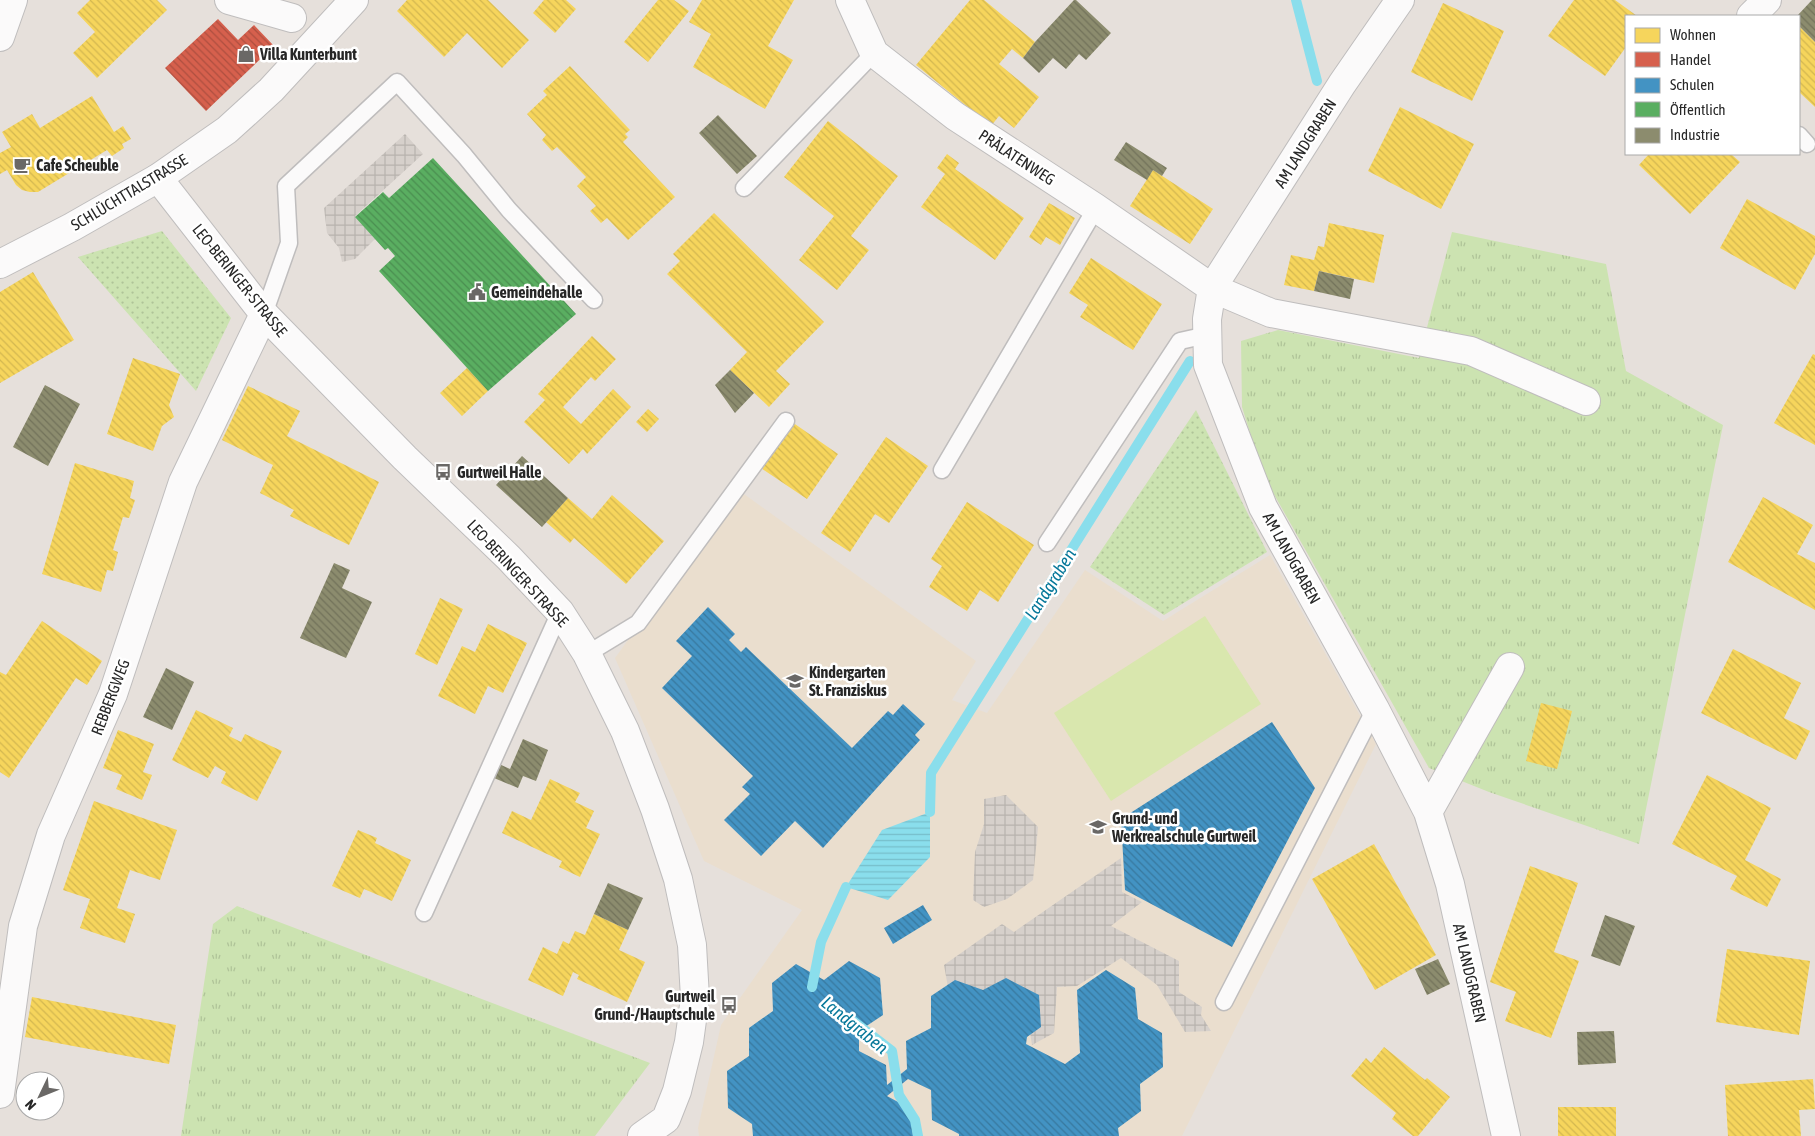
<svg xmlns="http://www.w3.org/2000/svg" width="1815" height="1136" viewBox="0 0 1815 1136" font-family="'Asap Condensed',sans-serif">
  <style>
    .education { fill: #eadece }
    .grass { fill: url(#grass-tufts) }
    .park { fill: url(#park-dots) }
    .pitch { fill: #d9e7ae }
    .plaza { fill: url(#plaza-grid) }
    .water { fill: url(#water-rules) }
    .homes { fill: url(#homes-back-hatch) }
    .shops { fill: url(#shops-back-hatch) }
    .schools { fill: url(#schools-back-hatch) }
    .public { fill: url(#public-back-hatch) }
    .industry { fill: url(#industry-back-hatch) }
    .lines { fill: none; stroke-linecap: round; stroke-linejoin: round }
    .stream { stroke: #8adeec; stroke-width: 10 }
    .service-casing { stroke: #bfbdbd; stroke-width: 19 }
    .minor-casing { stroke: #bfbdbd; stroke-width: 30 }
    .secondary-casing { stroke: #bfbdbd; stroke-width: 30 }
    .service { stroke: #fbfafa; stroke-width: 16 }
    .minor { stroke: #fbfafa; stroke-width: 28 }
    .secondary { stroke: #fbfafa; stroke-width: 28 }
    .labels { text-anchor: middle; dominant-baseline: central; stroke-width: 5; stroke-linejoin: round; paint-order: stroke }
    .poi-label { font-size: 16px; font-weight: bold; fill: #272727; stroke: #fff; text-anchor: start }
    .street-label { font-size: 16px; fill: #272727; stroke: #fff }
    .water-label { font-size: 18px; font-style: italic; fill: #07789a; stroke: #fff }
  </style>
  <defs>
    <pattern id="grass-tufts" width="24" height="20" patternUnits="userSpaceOnUse" patternTransform="scale(1.25)"><rect width="24" height="20" fill="#cce3b1"/><path d="M3 7l-1-3M5 7V3M7 7l1-3M15 17l-1-3M17 17v-4M19 17l1-3" fill="none" stroke="#afc398"/></pattern>
    <pattern id="park-dots" width="8" height="8" patternUnits="userSpaceOnUse" patternTransform="scale(1.25)"><rect width="8" height="8" fill="#cce3b1"/><path d="M2 2h.1M6 6h.1" fill="none" stroke="#afc398" stroke-width="1.8" stroke-linecap="round"/></pattern>
    <pattern id="plaza-grid" width="8" height="8" patternUnits="userSpaceOnUse" patternTransform="scale(1.25)"><rect width="8" height="8" fill="#d6d0cb"/><path d="M0 4h8M4 0v8" fill="none" stroke="#b8b3ae"/></pattern>
    <pattern id="water-rules" width="6" height="5" patternUnits="userSpaceOnUse" patternTransform="scale(1.25)"><rect width="6" height="5" fill="#8adeec"/><path d="M0 2.5h6" fill="none" stroke="#77beca"/></pattern>
    <pattern id="homes-back-hatch" width="6" height="6" patternUnits="userSpaceOnUse" patternTransform="scale(1.25)"><rect width="6" height="6" fill="#f6d55c"/><path d="M-1 5l2 2M0 0l6 6M5-1l2 2" fill="none" stroke="#d3b750"/></pattern>
    <pattern id="shops-back-hatch" width="6" height="6" patternUnits="userSpaceOnUse" patternTransform="scale(1.25)"><rect width="6" height="6" fill="#d6604d"/><path d="M-1 5l2 2M0 0l6 6M5-1l2 2" fill="none" stroke="#ae4f40"/></pattern>
    <pattern id="schools-back-hatch" width="6" height="6" patternUnits="userSpaceOnUse" patternTransform="scale(1.25)"><rect width="6" height="6" fill="#4393c3"/><path d="M-1 5l2 2M0 0l6 6M5-1l2 2" fill="none" stroke="#38789e"/></pattern>
    <pattern id="public-back-hatch" width="6" height="6" patternUnits="userSpaceOnUse" patternTransform="scale(1.25)"><rect width="6" height="6" fill="#5aae61"/><path d="M-1 5l2 2M0 0l6 6M5-1l2 2" fill="none" stroke="#4a8e50"/></pattern>
    <pattern id="industry-back-hatch" width="6" height="6" patternUnits="userSpaceOnUse" patternTransform="scale(1.25)"><rect width="6" height="6" fill="#8c8c6e"/><path d="M-1 5l2 2M0 0l6 6M5-1l2 2" fill="none" stroke="#72725a"/></pattern>
  </defs>
  <rect width="100%" height="100%" fill="#e6e0db"/>
  <path class="education" d="M737,489L976,661L952,700L987,713L1085,570L1163,621L1270,555L1376,744L1182,1136H699L698,1128L721,1025L802,910L704,861L615,658Z"/>
  <path class="grass" d="M1452,232L1606,264L1626,371L1723,425L1639,844L1489,792L1429,768L1263,475L1242,407L1241,341L1278,330L1419,358Z
    M237,906L650,1063L595,1136H181L213,924Z"/>
  <path class="park" d="M162,231L231,318L196,391L78,257Z
    M1196,410L1267,552L1164,615L1090,567Z"/>
  <path class="pitch" d="M1205,616L1261,704L1111,801L1054,713Z"/>
  <path class="plaza" d="M405,134L423,154L355,216L375,239L355,259L342,262L339,248L327,233L324,208Z
    M1006,795L1038,827L1033,880L1007,899L984,907L973,900L975,852L984,824V799Z
    M1121,858L1122,892L1142,902L1111,926L1179,961V992L1202,1007L1201,1015L1211,1031L1185,1032L1157,985L1121,958L1077,986L1057,987L1054,1033L1032,1045L1025,1001L949,993L944,965L1002,924L1014,932Z"/>
  <path class="water" d="M930,812V857L888,900L846,887L882,830Z"/>
  <path class="homes" d="M90,0H157L167,10L97,78L73,53L95,32L77,13Z
    M407,0H488L529,40L502,68L467,33L444,57L397,11Z
    M544,0H566L576,9L555,33L533,13Z
    M658,0H674L689,11L648,62L624,42Z
    M702,0H794L768,46L793,60L765,109L693,67L711,34L689,22Z
    M970,0H984L1035,42L1023,58L1012,49L999,64L1039,97L1014,128L999,116L991,126L916,65Z
    M1574,0H1615L1637,16H1626V47L1605,76L1548,36Z
    M1443,3L1504,31L1472,101L1411,72Z
    M1799,26L1815,42V107L1799,92Z
    M570,66L630,130L625,134L628,137L623,142L675,197L628,240L607,218L601,223L590,211L596,206L577,186L586,177L557,147L552,151L542,140L546,135L527,114L547,95L543,91Z
    M92,96L114,132L123,126L131,139L122,144L124,148L112,156L107,150L38,192H30L22,190L16,185L7,170L0,174V153L11,147L2,132L32,114L40,128Z
    M1400,107L1474,144L1441,209L1368,171Z
    M828,121L898,176L851,236L869,250L837,290L799,260L834,216L784,177Z
    M947,154L959,163L955,169L1024,218L995,260L921,207L945,174L937,168Z
    M1649,154H1731L1740,162L1690,214L1639,165Z
    M1153,170L1213,209L1190,244L1130,206Z
    M1747,199L1815,236V254L1795,290L1720,248Z
    M1049,203L1075,218L1060,245L1046,237L1041,245L1029,237Z
    M714,213L824,322L776,371L790,384L769,407L730,370L747,352L667,274L680,261L673,254Z
    M1329,223L1384,235L1374,283L1319,271L1314,291L1284,285L1291,255L1314,260L1318,246L1324,247Z
    M1091,258L1162,304L1133,350L1080,317L1088,305L1069,293Z
    M33,272L74,340L0,383V292Z
    M592,336L616,359L595,381L591,377L563,407L581,424L613,389L631,407L587,454L583,449L569,464L524,422L545,400L538,394Z
    M1813,354L1815,355V445L1774,423Z
    M133,358L180,374L169,405L174,417L162,426L153,451L107,434Z
    M467,368L488,391L462,416L440,393Z
    M248,386L300,411L287,436L379,482L349,545L290,516L294,510L260,493L273,465L222,440Z
    M648,409L659,419L647,432L636,422Z
    M792,422L838,454L807,499L761,468Z
    M886,437L928,466L889,523L875,514L850,552L821,533Z
    M75,463L134,481L130,498L135,500L129,518L123,517L113,550L118,552L113,571L107,570L101,592L42,574Z
    M612,495L664,541L626,584L574,538L570,543L546,522L568,498L592,519Z
    M1763,497L1813,525L1797,554L1815,563V610L1728,562Z
    M967,502L1034,545L998,602L980,590L967,611L929,587L942,566L931,559Z
    M440,598L463,609L437,665L415,654Z
    M42,621L102,661L87,685L76,678L9,778L0,772V672L6,675Z
    M488,624L527,643L503,693L488,686L475,714L438,696L462,646L475,652Z
    M1733,649L1801,683L1784,718L1810,731L1796,760L1701,713Z
    M1541,703L1572,711L1557,769L1526,761Z
    M196,710L233,728L229,736L241,742L245,734L282,751L257,801L221,783L226,772L215,766L208,778L172,760Z
    M118,730L154,744L143,772L152,775L142,800L116,789L122,775L103,768Z
    M1707,775L1771,808L1745,860L1781,879L1767,907L1730,889L1737,876L1672,844Z
    M550,779L580,793L575,802L594,811L586,828L600,834L580,877L559,867L562,861L502,833L512,811L531,820Z
    M94,801L177,830L160,880L130,870L117,908L135,914L125,943L80,928L90,899L63,890Z
    M358,830L377,838L375,843L411,860L392,901L364,889L360,898L332,886Z
    M1374,844L1436,955L1375,990L1312,879Z
    M1530,866L1578,883L1554,952L1579,961L1551,1038L1505,1021L1516,992L1490,982Z
    M594,914L628,930L619,950L645,962L627,1002L577,979L579,975L573,972L563,996L528,980L543,947L557,954L563,941L569,944L575,931L585,935Z
    M1727,949L1810,961L1799,1035L1716,1022Z
    M32,997L176,1025L169,1064L25,1037Z
    M1384,1047L1425,1080L1427,1078L1450,1097L1418,1136H1413L1392,1119L1396,1113L1351,1076L1366,1058L1371,1063Z
    M1813,1079L1815,1109L1799,1110L1801,1136H1728L1725,1085Z
    M1558,1107H1616V1136H1558Z"/>
  <path class="shops" d="M218,19L238,40L254,25L274,46L206,111L165,68Z"/>
  <path class="schools" d="M708,607L735,634L729,640L741,652L746,647L852,748L888,711L893,715L903,704L925,724L915,735L920,740L823,848L795,821L761,856L724,820L750,794L742,787L753,776L662,688L692,656L676,641Z
    M1272,722L1315,788L1232,947L1125,890L1121,819Z
    M923,905L932,920L893,944L884,928Z
    M849,961L880,978L883,1015L859,1031V1051L886,1065L887,1085L907,1069L906,1041L931,1028V996L955,980L983,990L1006,978L1039,995L1041,1027L1027,1037L1026,1044L1065,1064L1080,1053L1077,990L1106,970L1135,988L1138,1019L1162,1033L1163,1067L1140,1084L1141,1111L1118,1128L1119,1136H959V1134L932,1120L931,1090L908,1079L887,1096L911,1109L913,1136H753L752,1124L728,1108L727,1071L749,1056V1028L773,1011L772,983L796,964L824,980Z"/>
  <path class="public" d="M433,158L576,314L488,391L379,271L395,256L388,248L385,250L355,217L383,192L389,198Z"/>
  <path class="industry" d="M1074,0H1076L1111,33L1086,60L1079,54L1066,69L1053,58L1039,73L1023,58L1035,42Z
    M1812,0H1815V42L1799,26V16H1797Z
    M718,115L757,156L737,174L699,133Z
    M1126,142L1167,168L1162,176L1153,170L1147,180L1114,160Z
    M1319,271L1354,279L1350,299L1314,291Z
    M730,370L754,393L735,413L715,385Z
    M45,385L80,404L48,466L13,447Z
    M522,456L568,498L542,527L496,485Z
    M334,563L350,570L342,588L372,602L346,658L300,638Z
    M166,668L194,682L172,730L143,717Z
    M523,739L548,750L536,781L523,776L518,788L494,778L499,764L510,769Z
    M608,883L643,898L628,930L594,914Z
    M1605,915L1635,926L1620,966L1591,956Z
    M1438,959L1450,984L1427,995L1415,969Z
    M1614,1031L1616,1063L1578,1065L1577,1032Z"/>
  <g class="lines">
    <path class="stream" d="M1296,0L1317,81
      M930,812L931,773L1190,361
      M812,987L821,942L846,887
      M853,1021L892,1051L899,1095L915,1120L918,1136"/>
    <g class="service-casing">
      <path id="service" d="M1799,135L1807,144
        M744,188L874,53
        M264,314L289,243L286,186L397,82L464,155L509,210L594,300
        M942,470L1096,208
        M1047,543L1180,341L1207,335
        M587,654L638,623L786,421
        M424,913L560,612
        M1224,1002L1375,709"/>
    </g>
    <g class="minor-casing">
      <path id="minor" d="M229,0L292,18
        M850,0L874,53L955,116L1096,208L1212,288L1271,313L1471,351L1586,401
        M1400,0L1342,84L1212,288L1207,319L1208,365L1263,507L1375,709L1428,812L1450,884L1506,1136
        M1751,16L1767,0
        M0,37L13,0
        M158,178L264,314L405,458L509,558L560,612L587,654L625,731L655,809L678,879L692,945L695,998L689,1042L677,1091L666,1119L642,1136
        M1428,812L1510,667
        M0,1094L23,926L51,835L113,694L183,482L264,314"/>
    </g>
    <g class="secondary-casing">
      <path id="secondary" d="M0,264L72,227L158,178L227,130L271,90L354,0"/>
    </g>
    <use href="#service" class="service"/>
    <use href="#minor" class="minor"/>
    <use href="#secondary" class="secondary"/>
  </g>
  <defs>
    <g id="shop-bare" transform="scale(1.35)"><path d="M-5-2.5h2.3a2.7 3.5 0 0 1 5.4 0H5L5.5 6h-11ZM-1.5-2.5h3a1.5 2.3 0 0 0-3 0Z" fill="#6a6866" stroke="#fff" stroke-width="2.5" paint-order="stroke"/></g>
    <g id="cafe-bare" transform="scale(1.35)"><path d="M-5.5-4.5H6V0H3Q3 3.5 0 3.5H-2.5Q-5.5 3.5-5.5 0ZM3-3.2v2h1.7v-2ZM-6 4.5H4V6H-6Z" fill="#6a6866" stroke="#fff" stroke-width="2.5" paint-order="stroke"/></g>
    <g id="civic-bare" transform="scale(1.35)"><path d="M-.6-6.5H3V-4.5H.6V-3L4-1V1h2V6H-6V1h2V-1L-.6-3ZM-1.2 2.5V6h2.4V2.5Z" fill="#6a6866" stroke="#fff" stroke-width="2.5" paint-order="stroke"/></g>
    <g id="bus-bare" transform="scale(1.35)"><path d="M-5-6H5V4H4V6H2V4H-2V6H-4V4H-5ZM-3.5-4V0h7V-4ZM-3.5 1.2v1.5H-2V1.2ZM2 1.2v1.5H3.5V1.2Z" fill="#6a6866" stroke="#fff" stroke-width="2.5" paint-order="stroke"/></g>
    <g id="school-bare" transform="scale(1.35)"><path d="M0-5L7-2L0 1L-7-2ZM-4 1L0 2.5L4 1V4Q0 6-4 4Z" fill="#6a6866" stroke="#fff" stroke-width="2.5" paint-order="stroke"/></g>
  </defs>
  <g fill-rule="evenodd">
    <use href="#shop-bare" x="246" y="54"/>
    <use href="#cafe-bare" x="22" y="165"/>
    <use href="#civic-bare" x="477" y="292"/>
    <use href="#bus-bare" x="443" y="472"/>
    <use href="#school-bare" x="795" y="681"/>
    <use href="#school-bare" x="1098" y="827"/>
    <use href="#bus-bare" x="729" y="1005"/>
  </g>
  <g class="labels">
    <g class="poi-label">
      <text x="260" y="54">Villa Kunterbunt</text>
      <text x="36" y="165">Cafe Scheuble</text>
      <text x="491" y="292">Gemeindehalle</text>
      <text x="457" y="472">Gurtweil Halle</text>
      <text x="809" y="672">Kindergarten<tspan x="809" dy="18">St. Franziskus</tspan></text>
      <text x="1112" y="818">Grund- und<tspan x="1112" dy="18">Werkrealschule Gurtweil</tspan></text>
      <text x="715" y="996" text-anchor="end">Gurtweil<tspan x="715" dy="18">Grund-/Hauptschule</tspan></text>
    </g>
    <g class="street-label">
      <text transform="translate(1305 143) rotate(-58)">AM LANDGRABEN</text>
      <text transform="translate(1017 157) rotate(33)">PRÄLATENWEG</text>
      <text transform="translate(129 192) rotate(-31)">SCHLÜCHTTALSTRASSE</text>
      <text transform="translate(240 280) rotate(51)">LEO-BERINGER-STRASSE</text>
      <text transform="translate(1292 558) rotate(61)">AM LANDGRABEN</text>
      <text transform="translate(518 573) rotate(47)">LEO-BERINGER-STRASSE</text>
      <text transform="translate(110 697) rotate(-69)">REBBERGWEG</text>
      <text transform="translate(1470 973) rotate(77)">AM LANDGRABEN</text>
    </g>
    <g class="water-label">
      <text transform="translate(1050 584) rotate(-58)">Landgraben</text>
      <text transform="translate(855 1025) rotate(39)">Landgraben</text>
    </g>
  </g>
  <rect x="1625" y="15" width="175" height="140" fill="#ffffff" stroke="#a9a9a9"/>
  <rect x="1635" y="28" width="25" height="15" fill="#f6d55c" stroke="#a9a9a9"/>
  <text x="1670" y="40" font-size="15" fill="#272727">Wohnen</text>
  <rect x="1635" y="52" width="25" height="15" fill="#d6604d" stroke="#a9a9a9"/>
  <text x="1670" y="65" font-size="15" fill="#272727">Handel</text>
  <rect x="1635" y="78" width="25" height="15" fill="#4393c3" stroke="#a9a9a9"/>
  <text x="1670" y="90" font-size="15" fill="#272727">Schulen</text>
  <rect x="1635" y="102" width="25" height="15" fill="#5aae61" stroke="#a9a9a9"/>
  <text x="1670" y="115" font-size="15" fill="#272727">Öffentlich</text>
  <rect x="1635" y="128" width="25" height="15" fill="#8c8c6e" stroke="#a9a9a9"/>
  <text x="1670" y="140" font-size="15" fill="#272727">Industrie</text>
  <g transform="translate(40 1096) rotate(227)"><circle r="24" fill="#ffffff" stroke="#a9a9a9"/>
  <path d="M0-4L9 19L0 12L-9 19Z" fill="#6a6866"/>
  <text y="-8" font-size="14" font-weight="bold" text-anchor="middle" fill="#272727">N</text>
  </g>
</svg>
